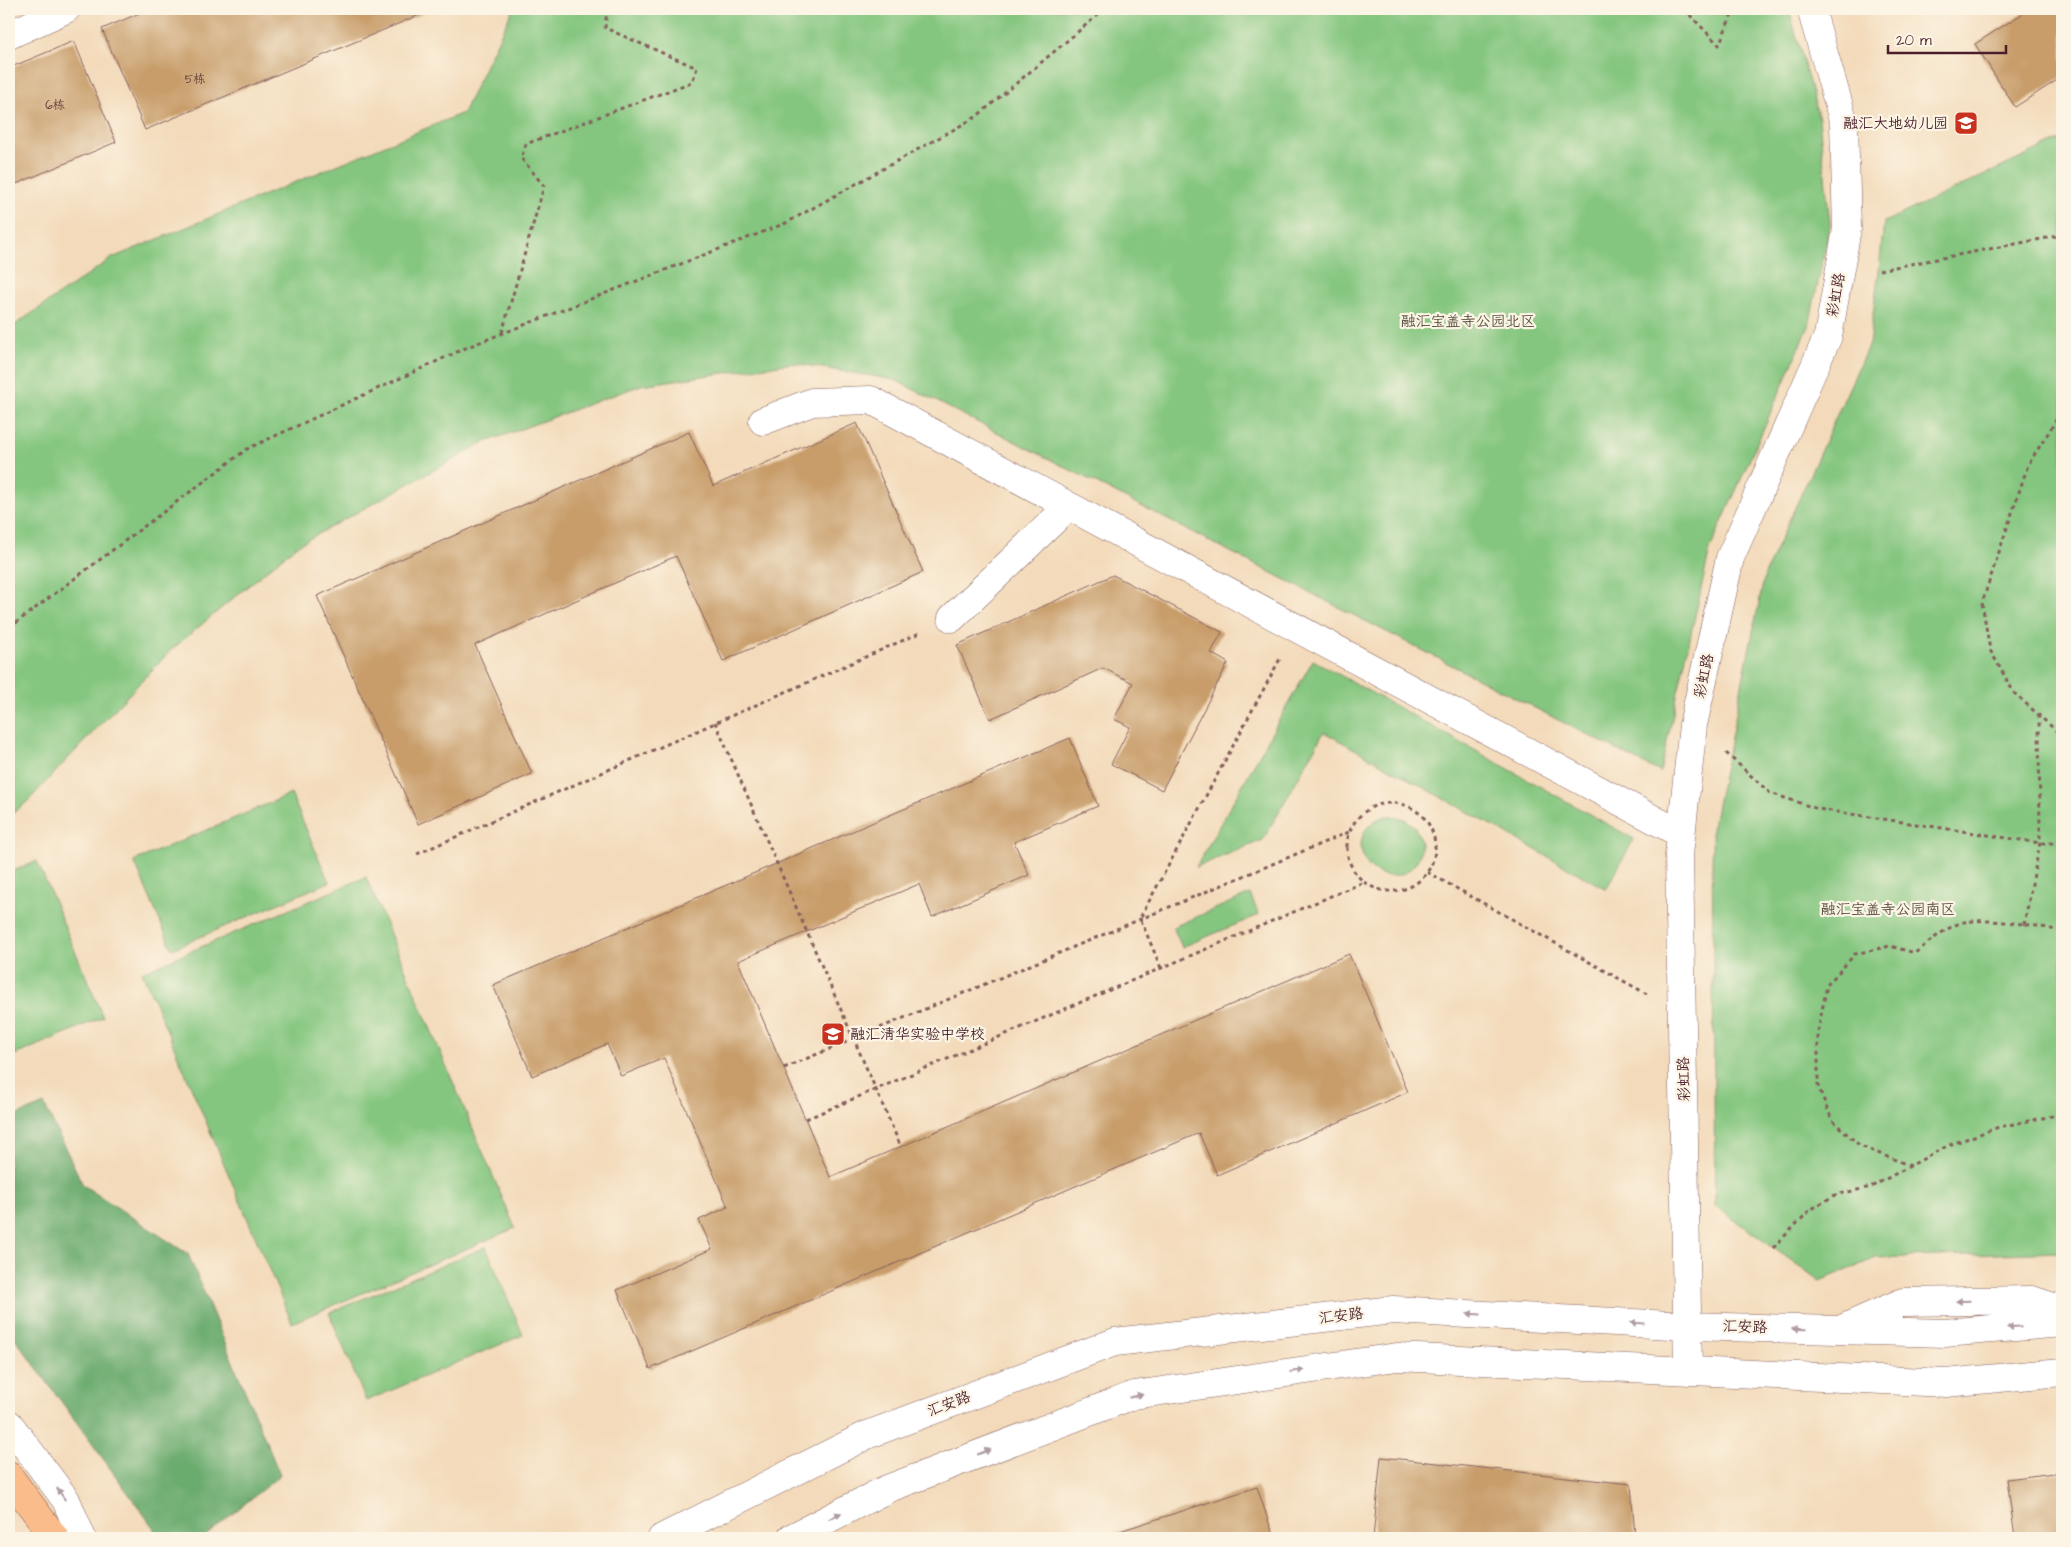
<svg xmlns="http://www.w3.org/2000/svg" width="2071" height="1547" viewBox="0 0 2071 1547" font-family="'Architects Daughter','LXGW WenKai TC',sans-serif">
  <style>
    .green { fill: #84c67f; stroke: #677255 }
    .forest { fill: #6bab6e; stroke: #5a654c }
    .building { fill: #c89d6b }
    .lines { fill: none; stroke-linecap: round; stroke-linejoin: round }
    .minor-casing { stroke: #85605d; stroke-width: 29 }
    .major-casing { stroke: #85605d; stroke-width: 29 }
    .path { stroke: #85605d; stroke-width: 3; stroke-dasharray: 4 4; stroke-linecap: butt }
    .minor { stroke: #fff; stroke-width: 28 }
    .major { stroke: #fabc8b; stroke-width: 28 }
    .oneway { fill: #ae9aa0 }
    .labels { text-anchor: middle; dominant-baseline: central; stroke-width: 4.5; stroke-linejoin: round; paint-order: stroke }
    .number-label { font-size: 12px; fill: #6a3e3b }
    .poi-label { font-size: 15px; fill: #4a1f2b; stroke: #fcf5e5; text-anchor: end }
    .street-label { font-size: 15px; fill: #4a1f2b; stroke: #fcf5e5 }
    .park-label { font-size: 15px; fill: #5b5144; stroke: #fcf5e5 }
  </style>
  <rect width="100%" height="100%" fill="#fcf5e5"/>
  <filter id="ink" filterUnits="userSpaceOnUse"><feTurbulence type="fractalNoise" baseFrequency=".02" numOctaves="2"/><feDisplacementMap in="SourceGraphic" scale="10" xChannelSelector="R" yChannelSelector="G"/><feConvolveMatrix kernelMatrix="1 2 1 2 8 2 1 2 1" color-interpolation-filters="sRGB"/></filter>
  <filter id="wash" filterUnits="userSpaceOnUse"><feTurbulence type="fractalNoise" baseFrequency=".0096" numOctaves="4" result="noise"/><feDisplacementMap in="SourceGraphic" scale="20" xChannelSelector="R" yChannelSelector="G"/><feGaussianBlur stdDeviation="1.12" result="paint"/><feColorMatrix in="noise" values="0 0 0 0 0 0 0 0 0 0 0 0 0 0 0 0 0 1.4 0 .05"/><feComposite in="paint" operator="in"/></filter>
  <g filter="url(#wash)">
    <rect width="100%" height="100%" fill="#f3daba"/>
    <path class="green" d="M513,9H1789L1819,119L1830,224L1809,326L1710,549L1660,772L895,380L793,363L641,385L483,443L296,546L171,650L27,802L9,816V329L112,258L463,113Z
      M2062,139V1252L1876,1258L1820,1281L1715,1206L1712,829L1765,574L1869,344L1879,270L1884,222Z
      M1313,660L1634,839L1606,889L1324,732L1263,840L1196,867Z
      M291,794L329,882L172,949L134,861Z
      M1361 846a30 30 0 1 1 60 0a30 30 0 1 1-60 0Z
      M37,861L103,1017L15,1055L9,1041V873Z
      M366,877L515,1228L292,1323L142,972Z
      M1250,894L1259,915L1182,947L1173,927Z
      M486,1247L523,1335L366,1401L329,1313Z"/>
    <path class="forest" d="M9,1101L15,1116L44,1104L83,1185L188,1254L280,1475L203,1538H161L9,1330Z"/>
    <g id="blocks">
      <path class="building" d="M149,9H422L424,13L145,130L102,29Z
        M2028,9H2062V77L2015,107L1975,44L2028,10Z
        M74,41L116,142L9,187V68Z
        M857,423L923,572L723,661L676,556L475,645L532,774L418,824L317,596L689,432L713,486Z
        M1113,575L1222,632L1211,653L1228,663L1162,790L1111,764L1130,727L1114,719L1133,683L1103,668L990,719L957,645Z
        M1070,738L1098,806L1014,842L1029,875L932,917L919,884L738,961L830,1177L1349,954L1408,1092L1217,1175L1199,1133L650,1369L617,1290L712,1249L699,1220L728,1207L664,1058L621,1076L607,1044L532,1076L493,985Z
        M1381,1457L1631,1484L1635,1538H1373Z
        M2062,1472V1538H2015L2007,1479Z
        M1257,1487L1274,1538H1098Z"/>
    </g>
  </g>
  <g filter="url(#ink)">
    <use href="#blocks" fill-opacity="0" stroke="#85605d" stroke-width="1"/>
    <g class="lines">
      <g class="minor-casing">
        <path id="minor" d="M9,35L66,9
          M763,421L812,402L871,400L1681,834
          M952,618L1069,506
          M1846,1327L1903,1302L2032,1300L2062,1310
          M1688,1371L1679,855L1693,725L1730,558L1828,336L1847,229L1844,123L1811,9
          M9,1424L66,1500L82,1538
          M662,1538L867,1435L1115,1342L1393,1310L1689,1326L1945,1333L2062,1323
          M791,1538L887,1489L1134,1395L1397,1357L1946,1383L2062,1372"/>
      </g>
      <g class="major-casing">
        <path id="major" d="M9,1476L55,1538"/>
      </g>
      <path class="path" d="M1684,9L1719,45L1734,9
        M1879,270L2062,235
        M502,333L544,186L521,158L526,144L692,82L697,68L605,28L607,10H782L783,9
        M2062,413L2060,414L2028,465L1982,603L1990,650L2014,693L2062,736
        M9,628L247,449L470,346L786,223L976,117L1105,9
        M715,722L901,1147
        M1726,753L1770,793L1818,809L2040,843H2062
        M1347 847a44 44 0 1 1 88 0a44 44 0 1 1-88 0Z
        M417,854L922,632
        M1427,872L1647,994
        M2024,925L2040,843L2039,717
        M1161,968L1140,918L1281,657
        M784,1068L1349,832
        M806,1119L1364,882
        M1911,1166L1860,1146L1832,1120L1818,1086V1031L1827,985L1855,954L1890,946L1915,953C1928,943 1947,926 1964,922C1983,918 2044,925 2062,932
        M1773,1248L1810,1210L1835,1195L1871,1187L1949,1145L1999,1127L2062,1114"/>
      <use href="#minor" class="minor"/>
      <use href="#major" class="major"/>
    </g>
    <defs><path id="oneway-solid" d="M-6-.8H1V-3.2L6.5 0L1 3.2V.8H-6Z" transform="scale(1.25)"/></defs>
    <g class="oneway">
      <use href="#oneway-solid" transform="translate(1963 1301) rotate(179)"/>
      <use href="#oneway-solid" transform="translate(1474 1314) rotate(-177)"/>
      <use href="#oneway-solid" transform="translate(1637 1323) rotate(-177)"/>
      <use href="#oneway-solid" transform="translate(2014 1327) rotate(175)"/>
      <use href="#oneway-solid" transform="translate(1799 1329) rotate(-178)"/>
      <use href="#oneway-solid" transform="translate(1297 1371) rotate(-8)"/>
      <use href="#oneway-solid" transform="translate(1136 1396) rotate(-13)"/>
      <use href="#oneway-solid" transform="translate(984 1452) rotate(-21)"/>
      <use href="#oneway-solid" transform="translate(61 1494) rotate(-125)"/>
      <use href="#oneway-solid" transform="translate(835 1516) rotate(-27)"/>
    </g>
  </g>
  <defs>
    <g id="school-square" transform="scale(1.25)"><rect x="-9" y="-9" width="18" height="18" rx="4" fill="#c8321e" stroke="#fcf5e5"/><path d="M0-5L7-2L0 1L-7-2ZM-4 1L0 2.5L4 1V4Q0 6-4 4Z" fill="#fff"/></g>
  </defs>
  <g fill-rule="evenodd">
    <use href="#school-square" x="1966" y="123"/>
    <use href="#school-square" x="833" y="1034"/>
  </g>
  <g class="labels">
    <g class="number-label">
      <text x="195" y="79">5栋</text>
      <text x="55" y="105">6栋</text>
    </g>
    <g class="poi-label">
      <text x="1948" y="123">融汇大地幼儿园</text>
      <text x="850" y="1034" text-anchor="start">融汇清华实验中学校</text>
    </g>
    <g class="street-label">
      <text transform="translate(1836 295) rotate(-80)">彩虹路</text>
      <text transform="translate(1704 676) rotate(-78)">彩虹路</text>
      <text transform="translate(1684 1079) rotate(-91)">彩虹路</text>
      <text transform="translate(1341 1316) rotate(-7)">汇安路</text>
      <text transform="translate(1745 1327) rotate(2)">汇安路</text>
      <text transform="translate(949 1404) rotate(-21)">汇安路</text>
    </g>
    <g class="park-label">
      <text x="1468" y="321">融汇宝盖寺公园北区</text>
      <text x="1888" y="909">融汇宝盖寺公园南区</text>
    </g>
  </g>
  <rect width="2071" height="1547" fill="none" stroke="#fcf5e5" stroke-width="30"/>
  <path d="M1888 45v8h118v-8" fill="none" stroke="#4a1f2b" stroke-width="2.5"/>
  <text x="1896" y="45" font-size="15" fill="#4a1f2b" stroke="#fcf5e5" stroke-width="4" paint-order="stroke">20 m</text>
</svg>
